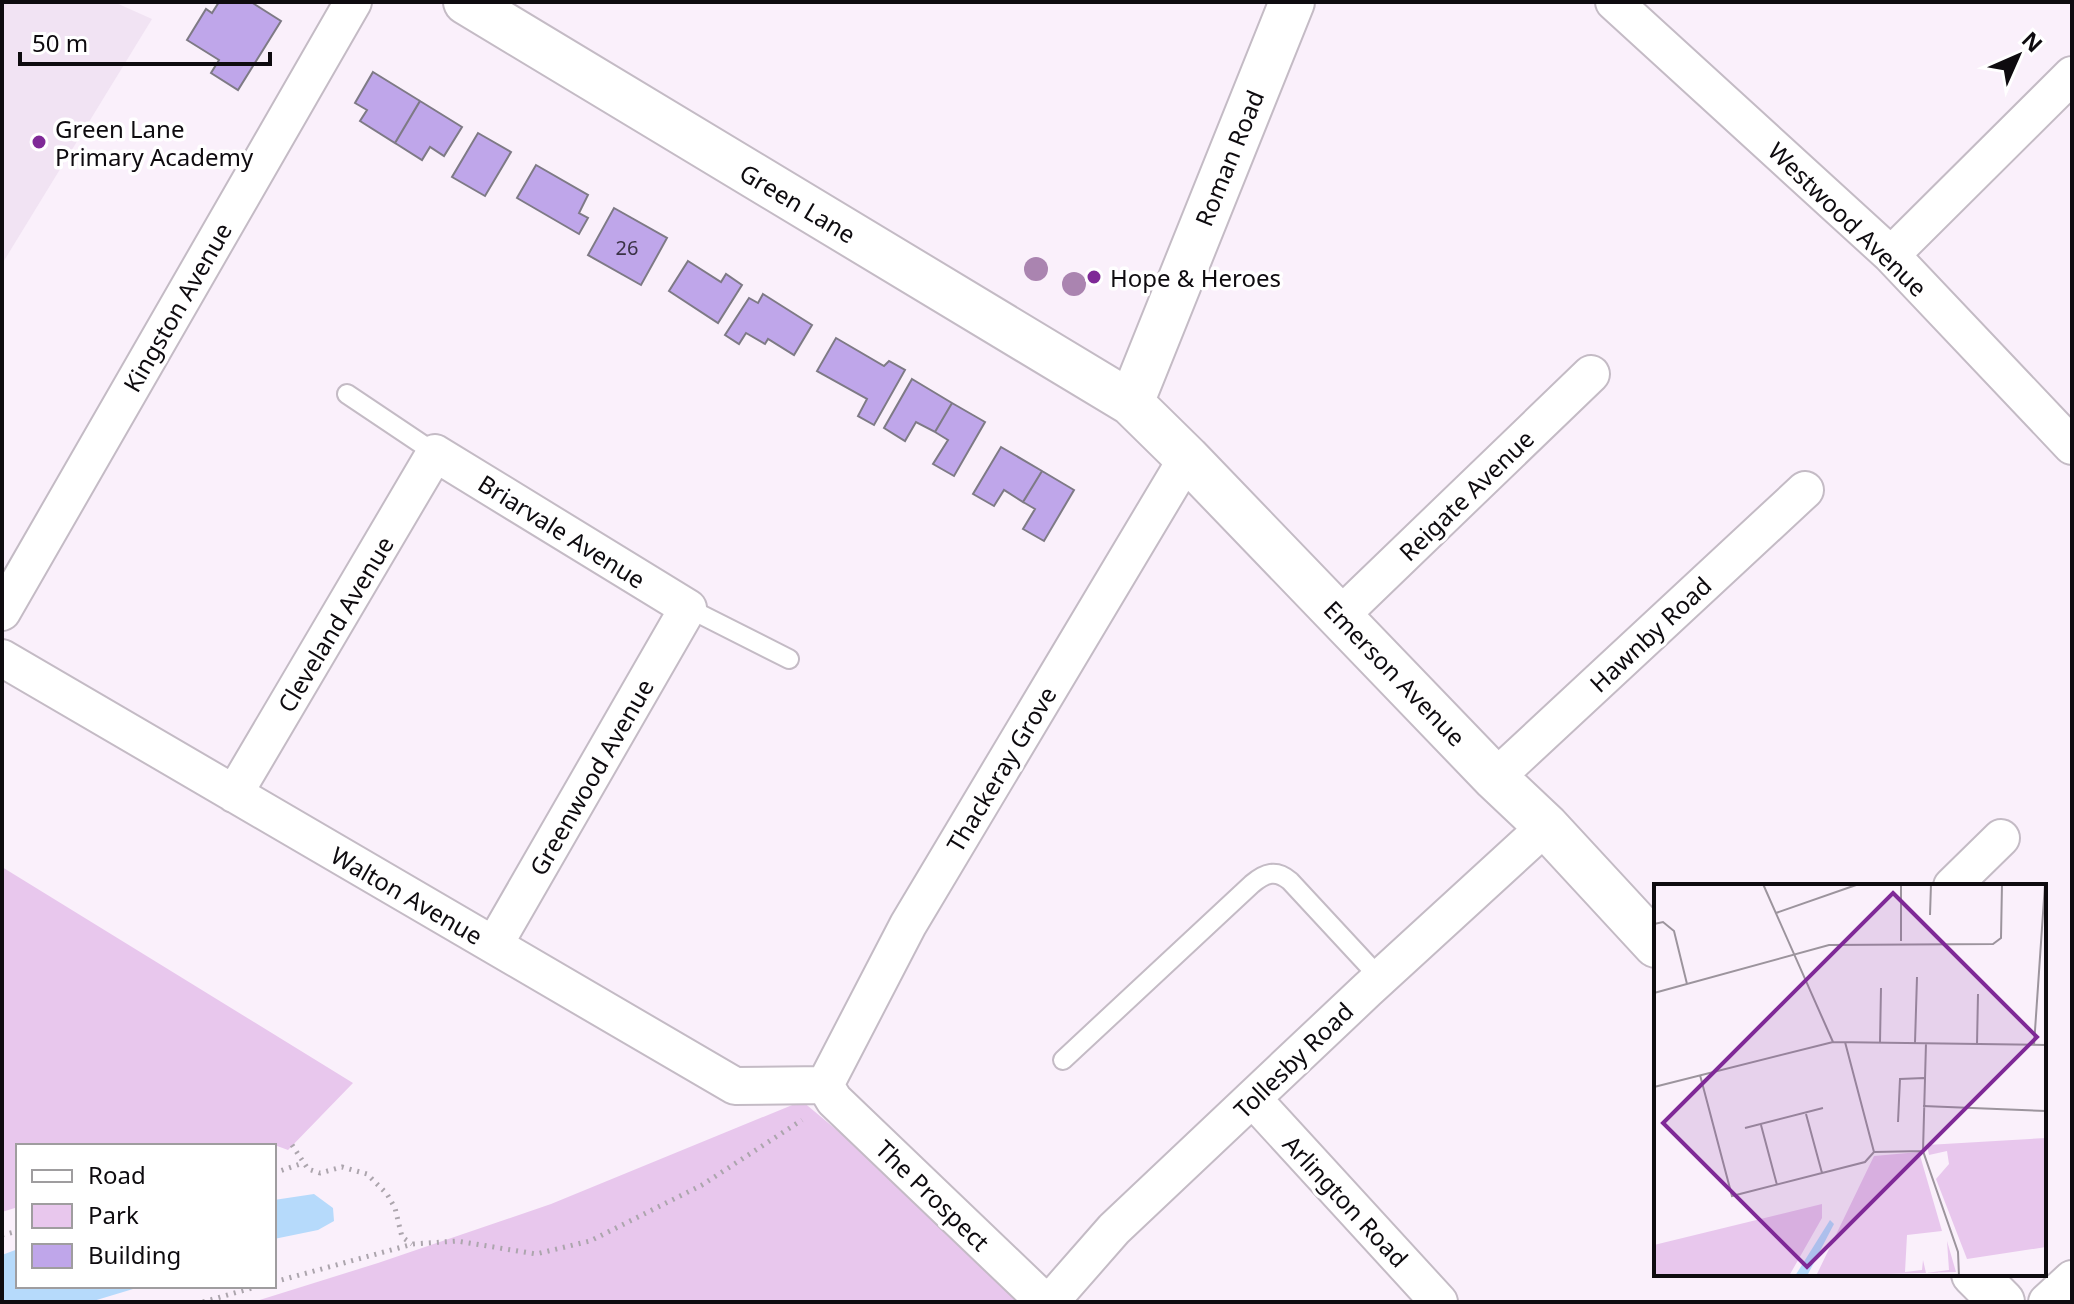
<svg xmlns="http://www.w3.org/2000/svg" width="2074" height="1304" viewBox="0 0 2074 1304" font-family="'Noto Sans',sans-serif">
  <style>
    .built { fill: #f1e3f3 }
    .green { fill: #e8c7ed }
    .water { fill: #b6dafb }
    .building { fill: #bfa6ea; stroke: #7e7a85; stroke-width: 2 }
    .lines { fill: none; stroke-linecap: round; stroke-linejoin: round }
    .service-casing { stroke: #c4bbc5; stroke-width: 22 }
    .minor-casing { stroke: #c4bbc5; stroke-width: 40 }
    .tertiary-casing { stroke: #c4bbc5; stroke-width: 48 }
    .path { stroke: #aca5ad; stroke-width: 5; stroke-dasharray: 2 6; stroke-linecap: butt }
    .service { stroke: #fff; stroke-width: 18 }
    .minor { stroke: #fff; stroke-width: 36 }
    .tertiary { stroke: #fff; stroke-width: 44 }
    .tree { fill: #aa84b0 }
    .poi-dot { fill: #7f2997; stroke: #fff; stroke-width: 3 }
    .labels { text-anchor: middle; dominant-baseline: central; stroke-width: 7; stroke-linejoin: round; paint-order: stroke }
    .number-label { font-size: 20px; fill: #3a3246 }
    .poi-label { font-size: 24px; fill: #0e0b0f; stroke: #fff; text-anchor: start }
    .street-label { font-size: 24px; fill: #0e0b0f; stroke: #fff }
    .inset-road { fill: none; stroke: #9c949d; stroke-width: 2 }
    .view { fill: #7f2997; fill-opacity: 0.15; stroke: #7f2997; stroke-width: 4 }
    .inset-edge { fill: none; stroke: #0e0b0f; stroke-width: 4 }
  </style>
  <rect width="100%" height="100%" fill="#faf0fb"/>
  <path class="built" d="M2,2H114L152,19L2,264Z"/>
  <path class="green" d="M2,867L353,1083L288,1150L269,1143L256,1146H18V1207L2,1212Z
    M802,1101L1025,1287L1016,1302H253L378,1263L551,1204Z"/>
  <path class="water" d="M314,1194L333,1208L334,1221L318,1230L274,1239V1200Z
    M18,1249V1286H143L90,1302H2V1255Z"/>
  <path class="building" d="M219,2H251L281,21L238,90L211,73L219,60L187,40L206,9L212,13Z
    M373,72L420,101L395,143L360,121L367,110L355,103Z
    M420,101L462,127L444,156L430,147L422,160L395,143Z
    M478,133L511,152L485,196L452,177Z
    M536,165L588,195L579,213L588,218L579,234L517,198Z
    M614,208L667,238L641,285L588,255Z
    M688,261L721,282L726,274L742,285L718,323L669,291Z
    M763,294L812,325L794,355L768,339L765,344L746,333L739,344L725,335L749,298L758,303Z
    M836,338L884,366L889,361L905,370L874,425L858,416L867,399L817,371Z
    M912,379L952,403L935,432L916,422L905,441L884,428Z
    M952,403L985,422L954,476L933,464L948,440L935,432Z
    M1001,447L1042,471L1023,502L1004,490L994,506L973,494Z
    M1042,471L1074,490L1044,541L1023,529L1035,509L1023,502Z"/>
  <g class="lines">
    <g class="service-casing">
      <path id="service" d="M347,394L435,453
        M688,608L789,659
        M1063,1060L1252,884C1265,873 1276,869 1290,881L1380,978"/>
    </g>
    <g class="minor-casing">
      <path id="minor" d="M1614,2L1891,255L2072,446
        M1891,255L2072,75
        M2,612L353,2
        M1340,616L1591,374
        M2,658L735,1086L825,1085
        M1495,778L1805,490
        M234,794L435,453L688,608L494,945
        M1952,886L2001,838
        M825,1085L908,925L1187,458
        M825,1085L834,1100L1045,1302
        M1253,1099L1439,1302
        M1050,1302L1114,1229L1367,990L1546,826
        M2047,1302L2072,1279"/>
    </g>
    <g class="tertiary-casing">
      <path id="tertiary" d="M466,2L1131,403L1187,458L1495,778L1546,826L1656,945
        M1131,403L1292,2
        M1974,1274L2002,1302"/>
    </g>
    <path class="path" d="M292,1145L308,1169L320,1173L342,1167L367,1174L387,1194L395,1208L402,1237L412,1244
      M274,1173L303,1163
      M2,1235L18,1231
      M274,1282L413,1244L457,1241L536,1254L590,1241L702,1185L802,1120
      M203,1302L259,1286"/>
    <use href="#service" class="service"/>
    <use href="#minor" class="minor"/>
    <use href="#tertiary" class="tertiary"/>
  </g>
  <g class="tree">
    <circle cx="1036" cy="269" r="12"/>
    <circle cx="1074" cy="284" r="12"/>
  </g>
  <g class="poi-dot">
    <circle cx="39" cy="142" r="8"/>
    <circle cx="1094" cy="277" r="8"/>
  </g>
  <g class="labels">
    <g class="number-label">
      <text x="627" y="247">26</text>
    </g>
    <g class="poi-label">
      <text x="55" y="128">Green Lane<tspan x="55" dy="28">Primary Academy</tspan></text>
      <text x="1110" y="277">Hope &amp; Heroes</text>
    </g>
    <g class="street-label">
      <text transform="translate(1229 158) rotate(-68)">Roman Road</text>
      <text transform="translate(798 203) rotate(31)">Green Lane</text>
      <text transform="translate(1848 219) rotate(44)">Westwood Avenue</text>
      <text transform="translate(177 307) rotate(-60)">Kingston Avenue</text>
      <text transform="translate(1466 495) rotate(-44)">Reigate Avenue</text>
      <text transform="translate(562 531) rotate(32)">Briarvale Avenue</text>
      <text transform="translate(335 624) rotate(-59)">Cleveland Avenue</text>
      <text transform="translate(1650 634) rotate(-43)">Hawnby Road</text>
      <text transform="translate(1395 673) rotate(46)">Emerson Avenue</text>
      <text transform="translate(1001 769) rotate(-59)">Thackeray Grove</text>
      <text transform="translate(591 777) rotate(-60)">Greenwood Avenue</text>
      <text transform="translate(407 895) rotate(30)">Walton Avenue</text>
      <text transform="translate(1293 1060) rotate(-44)">Tollesby Road</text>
      <text transform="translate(933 1195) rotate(44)">The Prospect</text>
      <text transform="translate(1346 1201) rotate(47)">Arlington Road</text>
    </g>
  </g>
  <g transform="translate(1654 884)">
    <rect width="392" height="392" fill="#faf0fb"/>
    <path d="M392,254V363L313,375L282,295L295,280L293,267L275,271L273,261ZM265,268L288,347L253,351L251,388L268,386L269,376L272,389L295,386L293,357L302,388L162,392L220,272ZM168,320V334L135,392H0V361Z" fill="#e8c7ed"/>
    <path d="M176,336L180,340L153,392H141Z" fill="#b6dafb"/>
    <path class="inset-road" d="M109,0L179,158M122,29L205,0M276,31L277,0M0,40L9,38L20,47L33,100M247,57V0M0,109L175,61L339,60L347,54L348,0M191,158L220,268M226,158L227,104M261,159L263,93M272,159L269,267L304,368L305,392M323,161L324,110M380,161L391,0M46,191L78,312L211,278L220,268M0,203L179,158L392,161M269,222L392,227M152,230L168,289M244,238L246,195L270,194M107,241L123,301M91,244L169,224M220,268L269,267"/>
    <path class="view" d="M239,9L383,153L153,383L9,239Z"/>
    <rect width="392" height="392" class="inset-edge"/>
  </g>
  <rect width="2074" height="1304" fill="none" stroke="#0e0b0f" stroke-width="8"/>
  <rect x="16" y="1144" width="260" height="144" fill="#ffffff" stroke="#9f9d9f" stroke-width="2"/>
  <rect x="32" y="1170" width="40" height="12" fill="#ffffff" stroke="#9f9d9f" stroke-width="2"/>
  <text x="88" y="1184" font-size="24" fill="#0e0b0f">Road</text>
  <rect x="32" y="1204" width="40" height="24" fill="#e8c7ed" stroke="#9f9d9f" stroke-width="2"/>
  <text x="88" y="1224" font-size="24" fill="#0e0b0f">Park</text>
  <rect x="32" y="1244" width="40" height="24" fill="#bfa6ea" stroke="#9f9d9f" stroke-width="2"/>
  <text x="88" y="1264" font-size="24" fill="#0e0b0f">Building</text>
  <g transform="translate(2018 56) rotate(45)" stroke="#ffffff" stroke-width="6" paint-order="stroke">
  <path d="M0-6L14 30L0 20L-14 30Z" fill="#0e0b0f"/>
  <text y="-12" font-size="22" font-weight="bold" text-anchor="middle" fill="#0e0b0f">N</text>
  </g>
  <path d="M20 52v12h250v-12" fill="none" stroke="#0e0b0f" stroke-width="4"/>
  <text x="32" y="52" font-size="24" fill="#0e0b0f" stroke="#ffffff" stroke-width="6" paint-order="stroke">50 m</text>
</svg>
